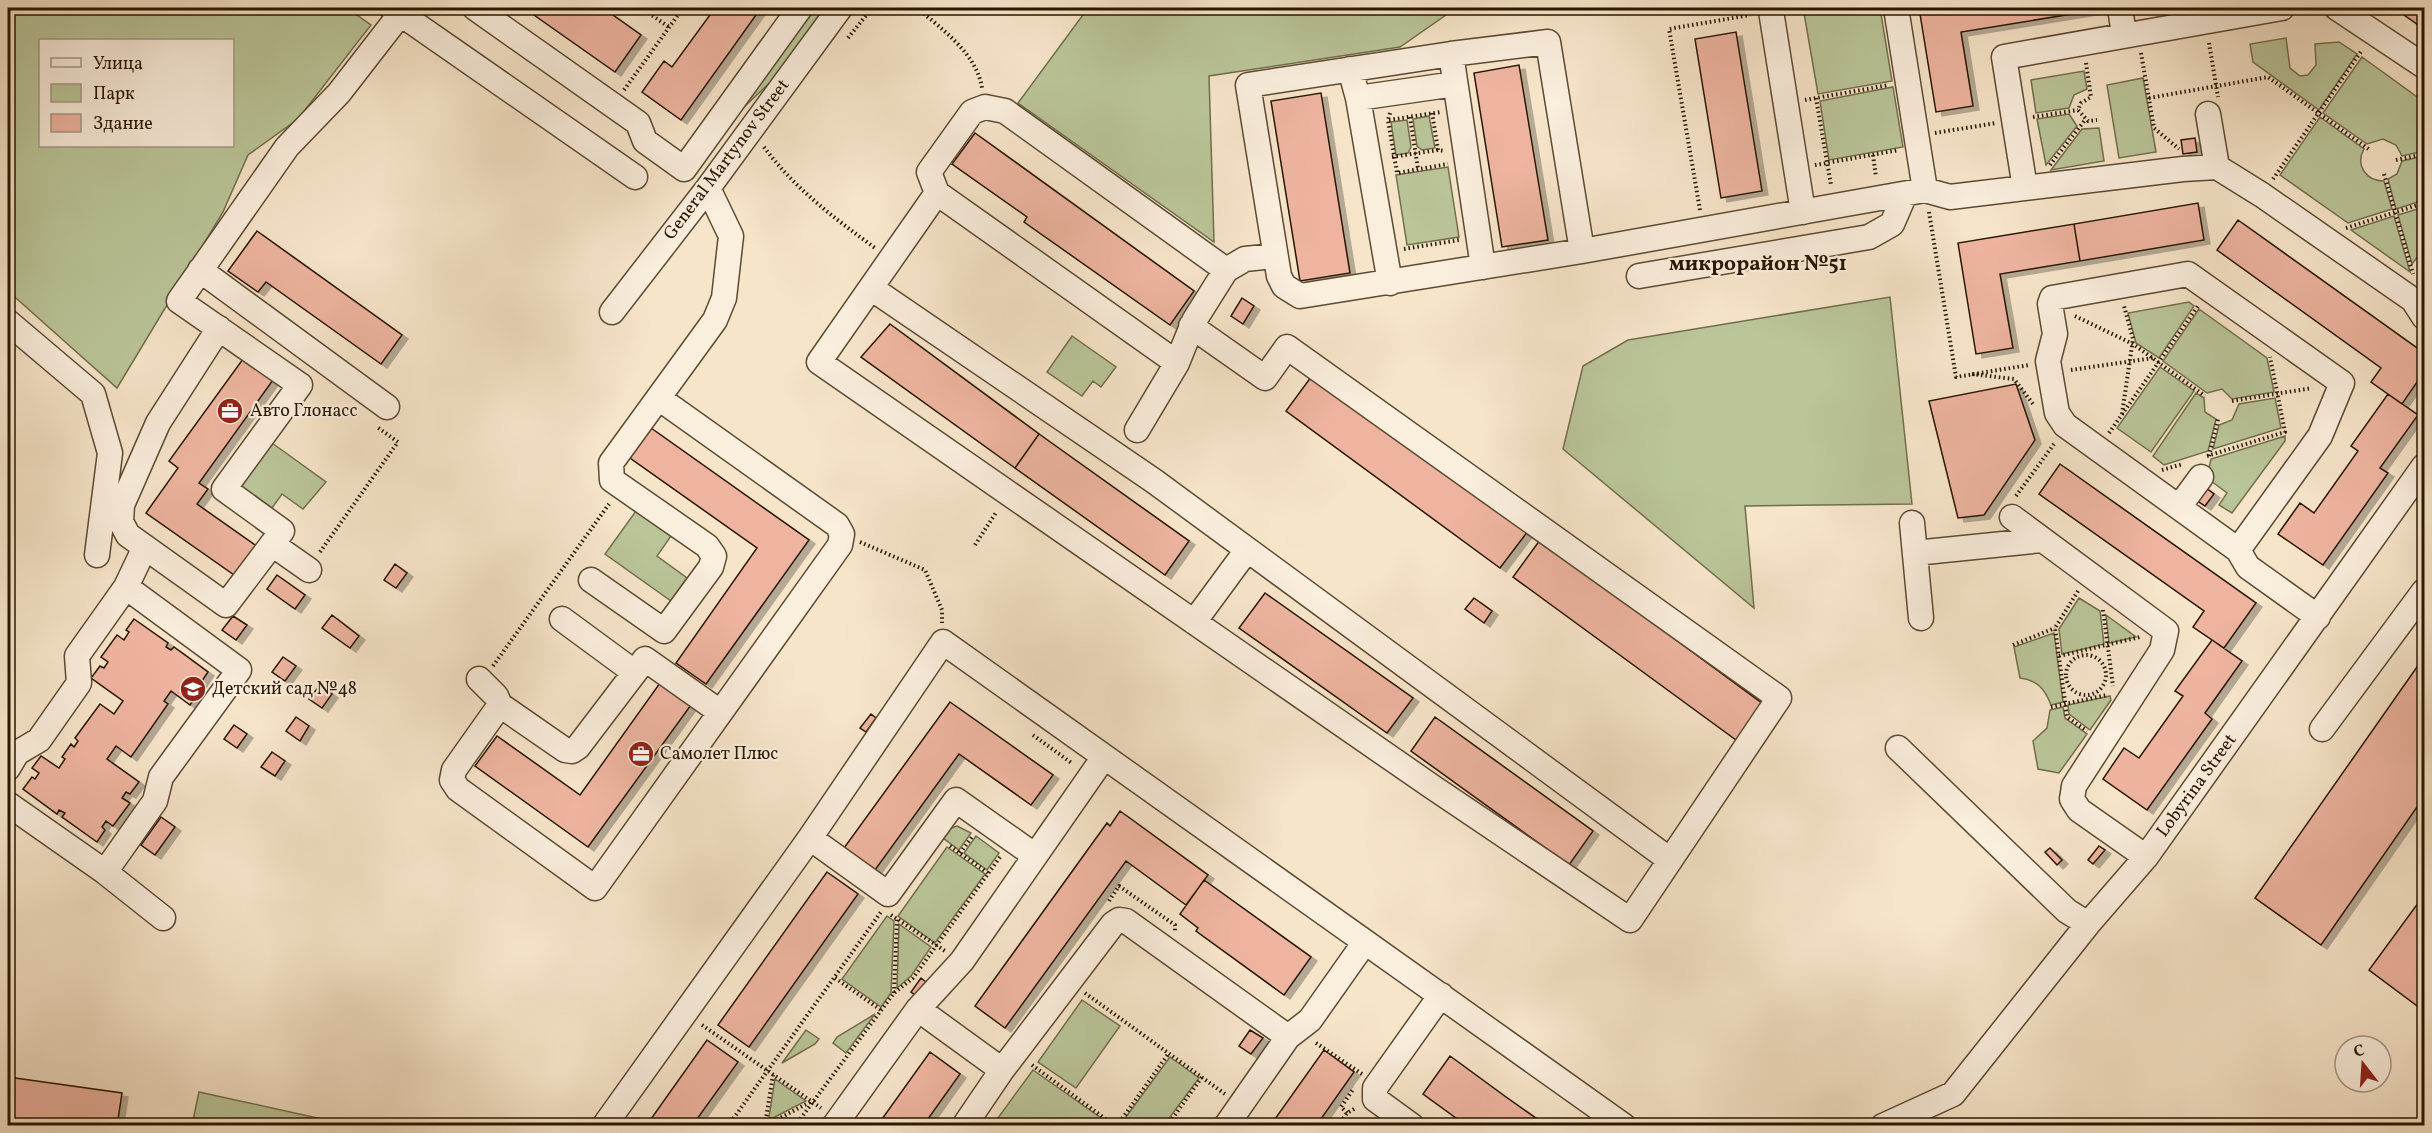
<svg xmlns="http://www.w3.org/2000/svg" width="2432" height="1133" viewBox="0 0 2432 1133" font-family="Vollkorn,serif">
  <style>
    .green { fill: #bac599; stroke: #716e4c; stroke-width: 1.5; fill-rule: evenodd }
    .building { fill: #eeb4a0; stroke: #281600; stroke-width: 1.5; filter: url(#shadow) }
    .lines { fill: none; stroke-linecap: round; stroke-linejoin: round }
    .minor-casing { stroke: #5c4a32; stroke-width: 27 }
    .path { stroke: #281600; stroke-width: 4; stroke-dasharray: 1.5 3; stroke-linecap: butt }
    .minor { stroke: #faeedd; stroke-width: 24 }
    .labels { text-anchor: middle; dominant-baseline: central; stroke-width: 4.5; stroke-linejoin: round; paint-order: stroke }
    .street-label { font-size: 18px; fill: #281600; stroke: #faeedd }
    .poi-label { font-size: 18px; fill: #281600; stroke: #faeedd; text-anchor: start }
    .quarter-label { font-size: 21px; font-weight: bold; fill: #281600; stroke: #faeedd }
  </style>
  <defs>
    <filter id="shadow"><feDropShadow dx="6" dy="4" stdDeviation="0" flood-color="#0004"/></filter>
  </defs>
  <rect width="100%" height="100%" fill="#f7e5ca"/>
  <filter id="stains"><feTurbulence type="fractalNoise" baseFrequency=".00333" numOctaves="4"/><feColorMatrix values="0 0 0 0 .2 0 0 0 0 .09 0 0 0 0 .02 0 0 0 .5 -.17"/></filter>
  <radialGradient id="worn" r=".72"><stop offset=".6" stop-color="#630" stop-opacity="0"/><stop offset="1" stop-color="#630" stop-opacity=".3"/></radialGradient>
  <path class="green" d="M16,8H347L371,25L298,119L248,155L223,212L117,388L8,291V20ZM40,40H232V146H40Z
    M811,8H825L775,78L730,120Z
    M1088,8H1456L1400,47L1209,76L1214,242L1018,103Z
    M1834,8H1880L1892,81L1818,94L1804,13Z
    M2286,38L2290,68L2300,76L2308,75L2316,65L2315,44L2339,42L2357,54L2319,110L2253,62L2250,44Z
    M2362,57L2424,102V151L2402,156L2396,145L2383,139L2367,144L2323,113Z
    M2084,71L2087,89L2074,95L2069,108L2036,113L2031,80Z
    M2143,78L2156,152L2119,158L2107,85Z
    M1893,87L1903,147L1829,160L1820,101Z
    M2069,114L2077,126L2046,165L2037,119Z
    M1429,116L1435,148L1422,150L1417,146L1413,119Z
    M2320,117L2364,149C2355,165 2366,181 2384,181L2392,209L2348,223L2280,175Z
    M1407,120L1411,147L1408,153L1396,155L1391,122Z
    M2099,128L2104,161L2051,170L2082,129Z
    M2424,156V200L2396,209L2388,179L2397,174L2402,161Z
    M1448,167L1459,237L1407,245L1396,175Z
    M2424,207V248L2412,264L2398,215Z
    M2394,216L2410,272L2351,230Z
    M1890,297L1912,504L1745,506L1754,608L1563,449L1583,366L1628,340Z
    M2189,302L2194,306L2159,358L2136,343L2128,313Z
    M2199,309L2267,358L2274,392L2232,399L2222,389L2207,393L2163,361Z
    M1072,336L1116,367L1101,387L1093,381L1082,396L1047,372Z
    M2160,367L2194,391L2151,452L2117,428Z
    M2196,393L2204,398L2205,412L2216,419L2208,451L2164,465L2153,456Z
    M2275,398L2281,428L2213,449L2219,425L2232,420L2239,404Z
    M2285,436V441L2232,513L2219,505L2227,493L2207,478L2211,459Z
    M272,443L326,482L303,509L282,494L272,508L241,486Z
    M636,511L671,536L657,556L687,578L671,601L605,554Z
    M2079,598L2100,611L2104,644L2062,654L2059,629Z
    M2106,615L2136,637L2109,643Z
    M2054,633L2063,702L2051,705C2045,689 2037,680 2020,678L2014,647Z
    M2110,696L2111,700L2090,730L2069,714L2068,705Z
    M2063,707L2065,718L2087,734L2059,773L2038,769L2033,741L2047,728L2050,710Z
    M957,826L971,833L959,850L943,838L951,828Z
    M976,836L999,853L987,870L964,853Z
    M947,847L985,874L935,943L898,916Z
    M887,916L894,921L891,993L881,1007L842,979Z
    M899,924L931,947L911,976L897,988Z
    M1082,1000L1120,1026L1076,1088L1038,1062Z
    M875,1014L846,1053L833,1043L837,1037Z
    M806,1030L819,1039L815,1044L782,1063Z
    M1170,1057L1199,1078L1164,1125H1120Z
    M1033,1070L1111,1125L1000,1126L995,1122Z
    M775,1079L806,1101L771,1119L769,1117Z
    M199,1092L349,1125H192Z"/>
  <path class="building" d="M524,8H603L641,35L615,72Z
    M715,8H761L681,120L642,92L664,61L672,67Z
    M1919,8H2102L2103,9L1961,32L1973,106L1936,112Z
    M2394,8H2424V29Z
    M1736,32L1762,191L1721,198L1695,39Z
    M1519,65L1548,240L1502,247L1474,73Z
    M1321,93L1350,273L1300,281L1271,101Z
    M975,133L1194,291L1170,325L1024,222L1027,217L952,164Z
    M2195,138L2197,152L2183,154L2181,140Z
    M2198,203L2204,240L2080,261L2074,224Z
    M2238,220L2424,353V372L2402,404L2371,382L2381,368L2217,250Z
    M2074,224L2080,261L2000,274L2013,348L1976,354L1958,243Z
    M257,231L402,335L381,364L266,282L258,292L228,271Z
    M1242,298L1254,306L1243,324L1231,316Z
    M890,324L1039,434L1015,468L861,357Z
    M243,359L273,380L199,483L208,489L197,504L258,547L237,577L146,513L178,468L169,461Z
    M1314,373L1528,531L1500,568L1286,411Z
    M2016,384L2035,440L1984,515L1958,518L1929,401Z
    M2388,394L2418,415L2380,468L2388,473L2323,565L2278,534L2300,503L2314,513L2358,451L2351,446Z
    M651,428L809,540L706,684L676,663L757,548L630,458Z
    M1039,434L1189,541L1165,575L1015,468Z
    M2060,464L2256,603L2224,648L2193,627L2204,611L2039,494Z
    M2202,485L2214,494L2205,506L2193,498Z
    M1540,540L1763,704L1736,740L1513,577Z
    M395,564L407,573L396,588L384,580Z
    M277,575L305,595L295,609L267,589Z
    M1265,593L1413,698L1387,733L1239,628Z
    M1474,598L1492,611L1484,623L1465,609Z
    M332,615L359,636L350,648L322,628Z
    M233,616L247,625L236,640L222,630Z
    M134,619L168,643L166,647L171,650L174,647L208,672L200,684L196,681L192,687L199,692L190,705L171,691L164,701L168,704L131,757L116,746L107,759L139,782L130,794L126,792L122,798L130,803L113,826L106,821L102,827L105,830L97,842L62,817L65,813L59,810L57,814L23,789L32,777L35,779L39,773L32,768L41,756L59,768L65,759L62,757L71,744L74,747L78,741L75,738L100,704L114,714L123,701L91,678L100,666L104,668L108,662L101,657L117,635L124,640L129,632L126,630Z
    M2212,640L2242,661L2205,713L2212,719L2147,810L2103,779L2124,748L2139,758L2183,696L2175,691Z
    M283,657L296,666L285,681L272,672Z
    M2424,657V797L2321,945L2255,898Z
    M660,683L691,705L588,847L475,766L497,736L580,795Z
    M320,685L332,694L322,708L309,699Z
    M950,702L1053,775L1031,805L959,754L875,870L844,848Z
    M871,714L876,718L866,732L860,728Z
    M296,717L309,726L300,741L286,731Z
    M1435,717L1593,831L1569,865L1411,751Z
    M234,725L247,734L237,748L224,739Z
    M272,752L285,761L275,776L261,767Z
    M1120,811L1208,875L1186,905L1126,861L1005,1028L975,1006L1107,823L1110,826Z
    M161,817L175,827L155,855L141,845Z
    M2099,846L2105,850L2093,864L2088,860Z
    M2050,848L2062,860L2057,865L2045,852Z
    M827,872L858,894L749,1047L718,1025Z
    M1204,880L1311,957L1284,995L1196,931L1198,928L1180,914Z
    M2424,895V1011L2369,970Z
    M921,978L926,982L915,995L911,992Z
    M1250,1030L1263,1038L1251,1054L1239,1046Z
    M707,1040L738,1062L692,1126H646Z
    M1324,1050L1354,1072L1316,1126H1270Z
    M930,1052L960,1074L923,1126H877Z
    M1450,1056L1506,1097L1547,1126H1467L1423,1094Z
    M8,1077L122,1093L117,1126H8Z"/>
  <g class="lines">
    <g class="minor-casing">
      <path id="minor" d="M392,8L635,177
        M475,8L638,123L645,141L684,169L800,8
        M1896,8L1925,190
        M2120,8L2124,34
        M2337,8L2424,66
        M1771,11L1803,212
        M1451,54L1483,267
        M1350,69L1358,98L1390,283
        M1358,98L1455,84
        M2208,114L2217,167
        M2025,188L2004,57L2282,8
        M937,193L819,362L1431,786L1630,920L1779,698L1287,347L1265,378L1191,326
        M1582,251L1548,42L1451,54L1248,85L1279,276L1284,286L1300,296L1582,251L1925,190L1950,197L2183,169L2217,167L2262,195L2413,300L2424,317
        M200,270L387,407
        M1639,276L1869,237L1892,224L1905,194
        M871,288L1154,481L1670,860
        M612,312L708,188L840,8
        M8,322L93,394L110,453L97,555
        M219,328L158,423L122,505L121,522L128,535L226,605L282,531L224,489L300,385L179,301L287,147L339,93L405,8
        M1177,363L937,193L929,172L972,112L985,107L1005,111L1226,270L1245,259L1275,256
        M660,399L837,525L842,534L840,545L595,888L458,789L452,780L454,770L500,705L565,750L572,751L578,747L645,659L720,712
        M1137,430L1177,363L1194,321L1226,270
        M2179,507L2201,477
        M2012,517L2166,631L2162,650L2074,786L2072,799L2079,810L2146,857
        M1912,523L1921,618
        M272,544L309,570
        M2238,550L2320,436L2342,383L2188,274L2052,298L2050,304L2055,334L2048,361L2057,413L2065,425L2238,550L2248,567L2318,617
        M1915,553L2042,540
        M591,580L664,631L711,567L714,556L707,546L612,480L611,463L715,320L724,298L731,236L708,188
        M562,619L634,672
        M1194,622L1247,550
        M479,679L496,696L500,705
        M2322,729L2424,591
        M1898,748L2067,911L2088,924
        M8,768L17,753L39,740L79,683L77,656L126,587L145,547
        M8,804L105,872L163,918
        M810,838L888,894L956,800L1034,855
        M105,872L155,801L161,777L239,670L126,587
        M918,1009L1002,1070L1113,924L1119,920L1126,921L1288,1037
        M604,1126L810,838L943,642L1624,1126
        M834,1126L918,1009L962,961L1104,757
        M964,1126L1002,1070
        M1226,1126L1288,1037L1310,1020L1365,942
        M1412,1126L1375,1099V1088L1441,995
        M1883,1126L1953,1094L2088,924L2146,857L2424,466"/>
    </g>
    <path class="path" d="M641,8L669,27
      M917,8C942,29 977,54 982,88
      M848,38L872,8
      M2209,43L2218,97
      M2141,53L2154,128L2179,149
      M2086,63L2091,97L2081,103L2078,110L2088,121L2097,120
      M624,90L683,8
      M1816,98L1831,185
      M2149,98L2268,77L2370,150
      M1805,100L1889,85
      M1390,113L1388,120L1397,173L1448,164
      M1432,113L1438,150L1445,151
      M1410,117L1418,169
      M2033,117L2078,110
      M1389,120L1441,112
      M1935,133L1996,123
      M764,147C794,188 834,218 875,248
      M1873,155L1876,177
      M1392,157L1438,150
      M2396,160L2424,154
      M1815,165L1899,150
      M2050,165L2085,120
      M2384,174L2413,274
      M2273,179L2362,50
      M1700,210L1669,29L1750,15
      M1929,212L1956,377L2029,365
      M2346,228L2424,203
      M1404,249L1459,240
      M2075,316L2133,344L2205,396
      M2071,370L2153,358
      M1972,374L2014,379L2033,404
      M2232,401L2312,388
      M2122,414L2133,339L2124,306
      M2109,433L2198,306
      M2207,456L2285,432L2270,357
      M2209,456L2218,419
      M2162,470L2183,464
      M2016,496L2054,444
      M860,542L925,570L942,610V623
      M975,545L997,511
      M320,552L398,442L377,427
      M2078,591L2055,628L2067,717L2087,731
      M2103,610L2113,686
      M2013,645L2055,628
      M2066 675a20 20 0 1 1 40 0a20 20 0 1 1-40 0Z
      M2059,656L2140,637
      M493,666L609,504
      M2051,707L2107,695
      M1033,735L1073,764
      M950,846L988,873
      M960,853L972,837
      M1109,901L1119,886L1175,925V931
      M891,915L945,951
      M835,978L881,1010
      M894,993L897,919
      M1085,993L1225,1094
      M702,1025L821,1108
      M1316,1043L1362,1074
      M1032,1065L1115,1126
      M1347,1113L1341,1107L1354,1088
      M1342,1119L1352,1126
      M765,1125L773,1075
      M728,1126L881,912
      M765,1126L812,1101
      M795,1126L894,993L913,978L1000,857
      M1117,1126L1169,1053
      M1167,1126L1202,1077
      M1338,1126L1347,1113L1356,1108"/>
    <use href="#minor" class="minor"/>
  </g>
  <defs>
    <g id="office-disc" transform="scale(1.35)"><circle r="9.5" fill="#8f2418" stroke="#faeedd"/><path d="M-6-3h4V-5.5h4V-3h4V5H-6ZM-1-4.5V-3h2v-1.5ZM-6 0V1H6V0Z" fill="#fff"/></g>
    <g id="school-disc" transform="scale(1.35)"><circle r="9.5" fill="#8f2418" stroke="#faeedd"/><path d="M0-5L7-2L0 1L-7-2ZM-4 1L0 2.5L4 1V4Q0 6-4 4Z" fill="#fff"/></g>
  </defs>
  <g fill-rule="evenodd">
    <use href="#office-disc" x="230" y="411"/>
    <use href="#school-disc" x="193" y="689"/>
    <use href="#office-disc" x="641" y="754"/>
  </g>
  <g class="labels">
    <g class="street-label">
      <text transform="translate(727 160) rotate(-53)">General Martynov Street</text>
      <text transform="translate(2197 786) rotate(-54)">Lobyrina Street</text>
    </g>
    <g class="poi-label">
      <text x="250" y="411">Авто Глонасс</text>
      <text x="212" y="689">Детский сад №48</text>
      <text x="660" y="754">Самолет Плюс</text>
    </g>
    <g class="quarter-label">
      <text x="1758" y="264">микрорайон №51</text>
    </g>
  </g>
  <rect width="2432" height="1133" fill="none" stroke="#f7e5ca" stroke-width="30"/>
  <rect x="9" y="9" width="2414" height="1115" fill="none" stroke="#281600" stroke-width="3"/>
  <rect x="15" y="15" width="2402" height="1103" fill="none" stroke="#281600" stroke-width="1.5"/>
  <rect x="39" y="39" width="195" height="108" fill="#faeedd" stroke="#a69885" stroke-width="1.5"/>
  <rect x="51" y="58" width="30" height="9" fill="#faeedd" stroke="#a69885" stroke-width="1.5"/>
  <text x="93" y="69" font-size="18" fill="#281600">Улица</text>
  <rect x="51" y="84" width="30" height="18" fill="#bac599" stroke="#a69885" stroke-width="1.5"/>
  <text x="93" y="99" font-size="18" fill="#281600">Парк</text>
  <rect x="51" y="114" width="30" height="18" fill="#eeb4a0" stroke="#a69885" stroke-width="1.5"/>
  <text x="93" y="129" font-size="18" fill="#281600">Здание</text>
  <g transform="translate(2363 1064) rotate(343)"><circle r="28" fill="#faeedd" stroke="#a69885" stroke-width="1.5"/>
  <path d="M0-4.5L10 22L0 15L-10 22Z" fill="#8f2418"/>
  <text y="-9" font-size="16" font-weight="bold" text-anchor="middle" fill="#281600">С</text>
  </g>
  <rect width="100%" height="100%" filter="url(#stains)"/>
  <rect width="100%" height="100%" fill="url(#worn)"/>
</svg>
